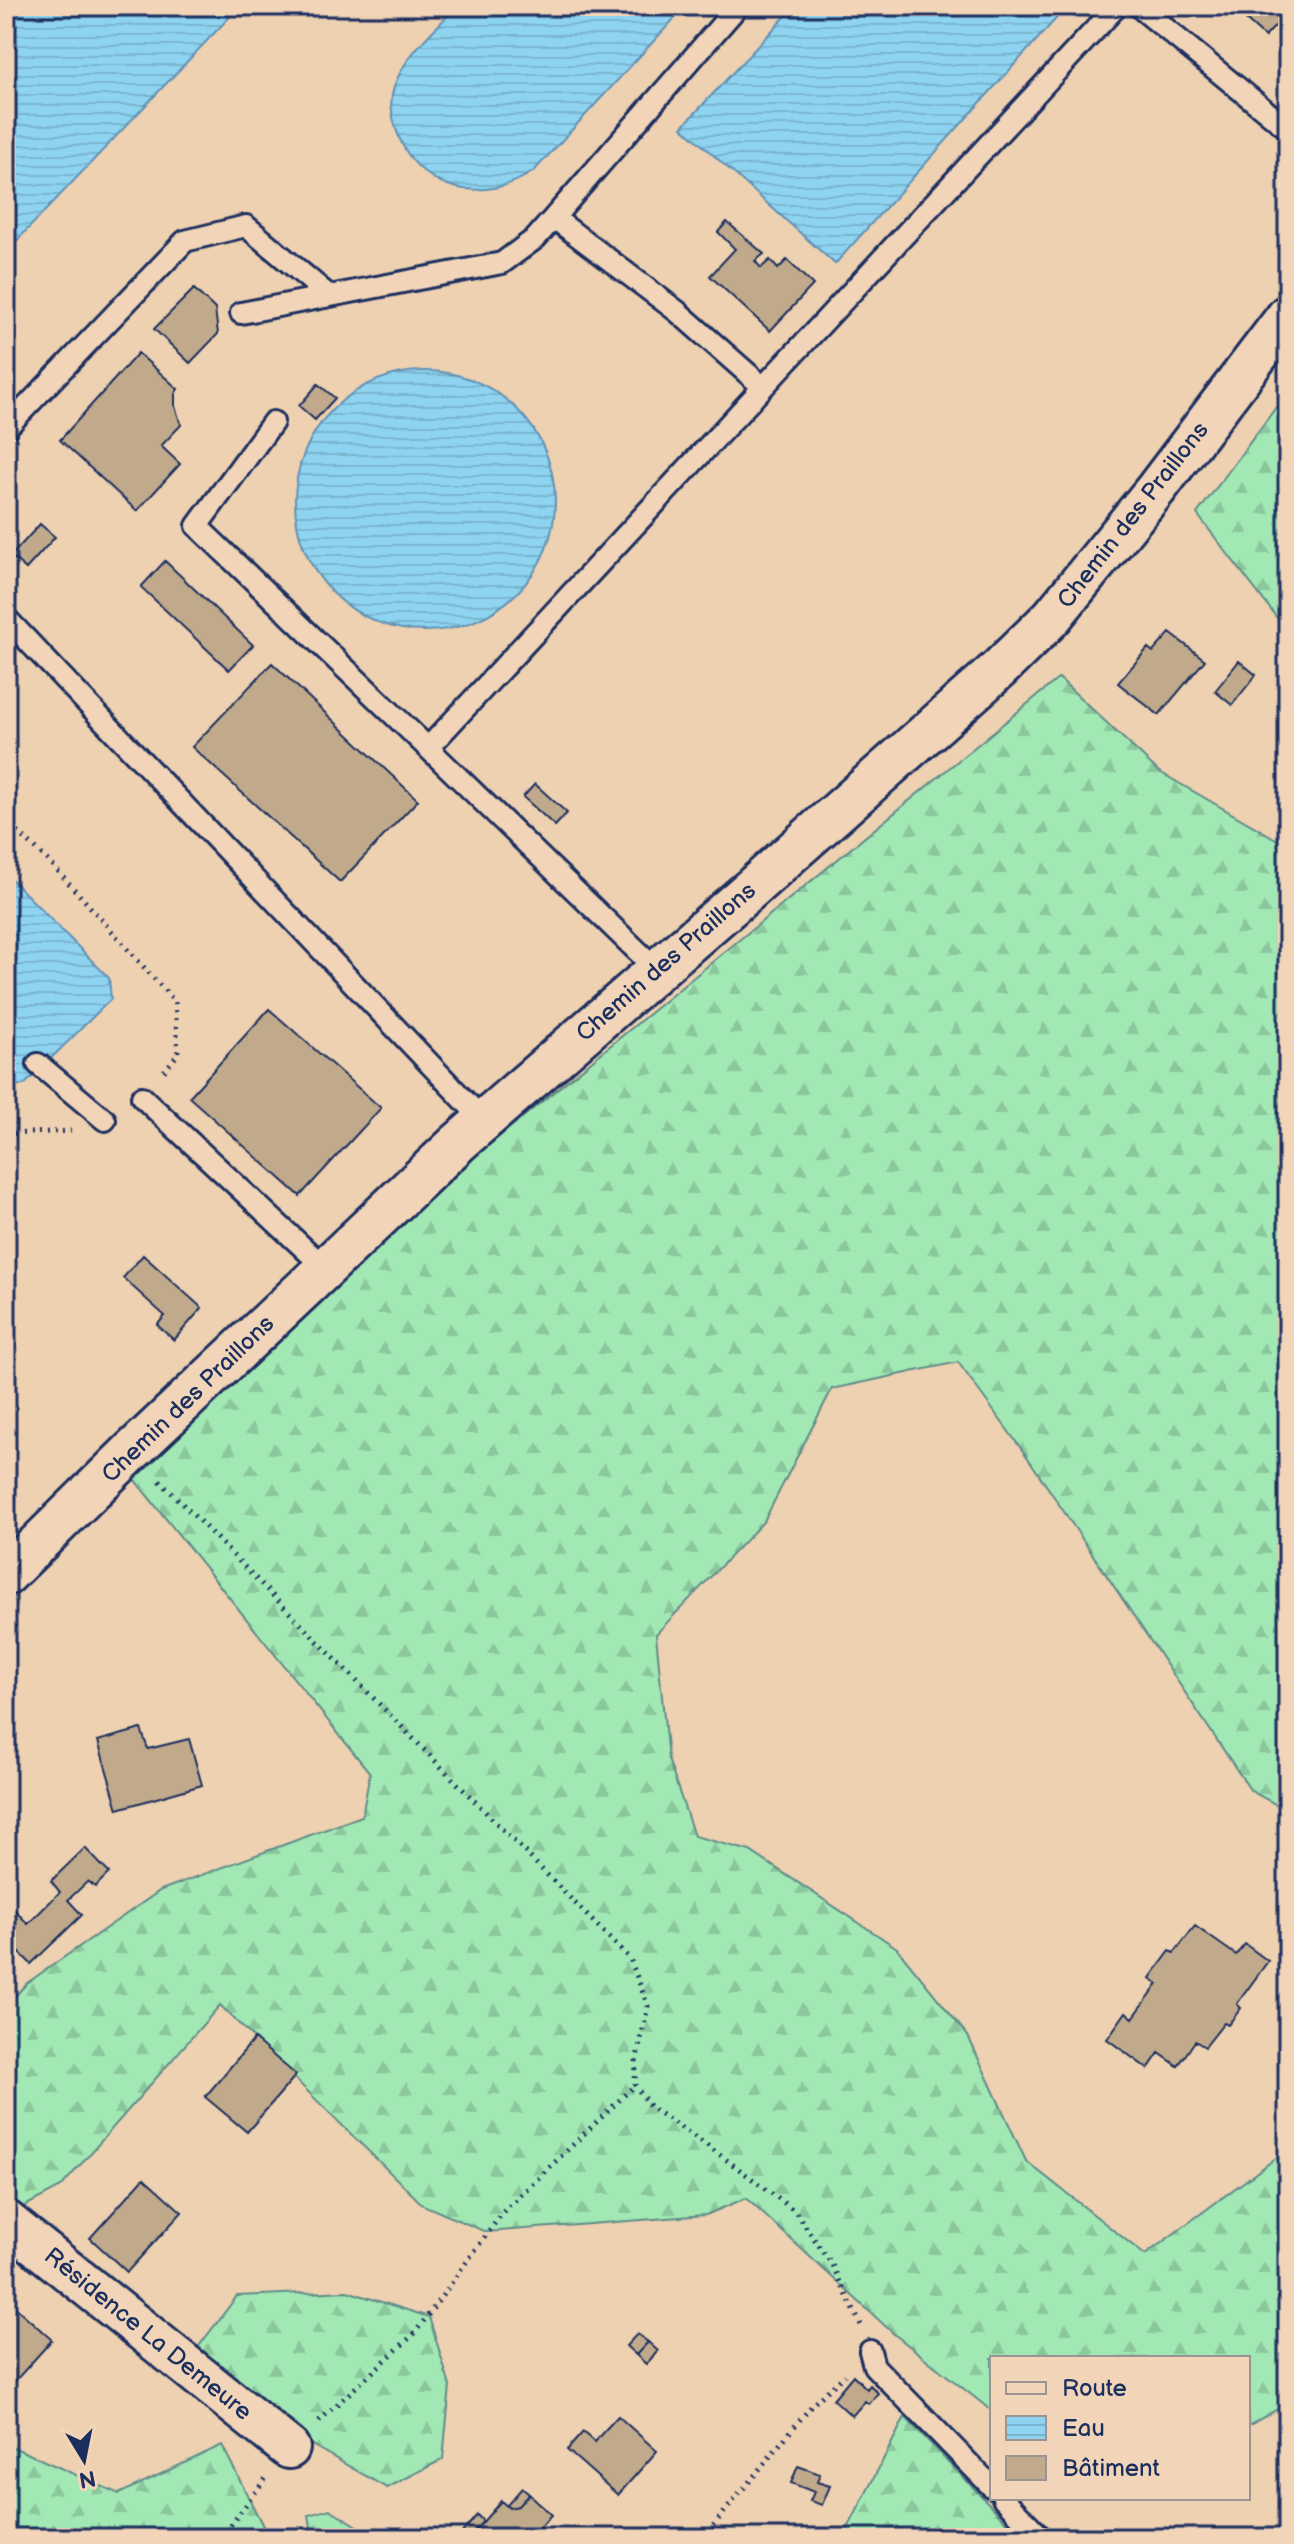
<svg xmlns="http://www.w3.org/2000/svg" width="1294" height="2544" viewBox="0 0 1294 2544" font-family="'Balsamiq Sans',sans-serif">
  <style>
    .forest { fill: url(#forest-firs); stroke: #5e8c89; stroke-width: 2 }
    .water { fill: url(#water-rules); stroke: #6091b5; stroke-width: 2 }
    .building { fill: #c0aa8b; stroke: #1b2f5e; stroke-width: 2 }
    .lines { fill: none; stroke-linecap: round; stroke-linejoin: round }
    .service-casing { stroke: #1b2f5e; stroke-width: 26 }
    .minor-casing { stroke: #1b2f5e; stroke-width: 46 }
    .path { stroke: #1b2f5e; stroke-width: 5; stroke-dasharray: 2 6; stroke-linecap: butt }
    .service { stroke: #f2d5b9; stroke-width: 20 }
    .minor { stroke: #f2d5b9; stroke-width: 40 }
    .labels { text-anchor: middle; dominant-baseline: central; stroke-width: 8; stroke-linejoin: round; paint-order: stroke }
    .street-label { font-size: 24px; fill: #1b2f5e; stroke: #f2d5b9 }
  </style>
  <defs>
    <pattern id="forest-firs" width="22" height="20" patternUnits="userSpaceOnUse" patternTransform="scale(2)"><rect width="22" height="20" fill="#a2e8b4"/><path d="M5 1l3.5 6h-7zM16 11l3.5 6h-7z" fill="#8bc79d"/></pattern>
    <pattern id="water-rules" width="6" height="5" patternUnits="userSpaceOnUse" patternTransform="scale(2)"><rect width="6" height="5" fill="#8ed3ef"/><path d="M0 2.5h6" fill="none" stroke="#7ab5cf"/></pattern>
  </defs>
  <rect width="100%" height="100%" fill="#eed1b1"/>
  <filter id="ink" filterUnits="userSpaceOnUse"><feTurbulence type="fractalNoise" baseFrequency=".0125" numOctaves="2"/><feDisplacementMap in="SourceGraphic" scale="16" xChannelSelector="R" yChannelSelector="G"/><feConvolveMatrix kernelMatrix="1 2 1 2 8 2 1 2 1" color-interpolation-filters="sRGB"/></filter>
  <g filter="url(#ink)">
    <path class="forest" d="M1288,391V632L1197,514Z
      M1059,678L1158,771L1283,843L1288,842V1811L1251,1791L1028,1458L958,1362L832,1389L764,1521L656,1634L668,1759L694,1836L750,1851L897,1948L968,2036L1026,2161L1145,2255L1288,2149V2403L1248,2426V2358H992V2411L894,2334L746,2198L706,2215L486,2232L423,2205L220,2005L61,2187L6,2216V2006L27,1983L161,1890L362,1816L370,1773L130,1474L412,1208Z
      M347,2291L429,2317L450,2386L443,2459L387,2488L181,2370L237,2296Z
      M905,2417L1022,2538H843Z
      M6,2444L119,2494L222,2445L269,2538H6Z
      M330,2509L377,2538H313L309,2515Z"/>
    <path class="water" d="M6,6H240L6,252Z
      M457,6H686L534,171C482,206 416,192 396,129C392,115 389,101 394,87C405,54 434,31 457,6Z
      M795,6H1055L1062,12L835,264L682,127Z
      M295 501a130 130 0 1 1 260 0a130 130 0 1 1-260 0Z
      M6,874L109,978L111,999L25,1084L6,1090Z"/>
    <path class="building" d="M1230,6H1288V12L1265,37Z
      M727,222L764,254L755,261L761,268L770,260L778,269L787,260L813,285L770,331L710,276L735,249L718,232Z
      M194,289L215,309L218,334L190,363L154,329Z
      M138,353L178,389L175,394V406L181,425L161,446L180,464L137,511L60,440Z
      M318,384L335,398L315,420L299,406Z
      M40,524L55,537L26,569L11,556Z
      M165,561L253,645L229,670L141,587Z
      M1170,633L1205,660L1159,715L1118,683L1148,648L1153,652Z
      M1239,661L1256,675L1232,705L1215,691Z
      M272,663L418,800L340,882L192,747Z
      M535,784L567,813L555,826L523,797Z
      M269,1009L381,1108L300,1196L189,1097Z
      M143,1255L202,1308L174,1340L157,1325L165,1316L123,1278Z
      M141,1729L148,1749L189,1739L202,1785L118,1809L98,1741Z
      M85,1848L109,1873L95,1887L88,1881L68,1900L82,1915L31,1964L6,1939V1901L28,1924L60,1892L51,1881Z
      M1195,1926L1236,1955L1245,1944L1268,1961L1237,2004L1241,2008L1228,2025L1224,2023L1205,2047L1195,2041L1178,2066L1159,2053L1148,2069L1107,2039L1126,2012L1133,2018L1158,1984L1150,1978L1170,1951L1174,1953Z
      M254,2039L296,2075L247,2132L205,2097Z
      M144,2178L182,2212L127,2272L90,2238Z
      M13,2305L52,2340L6,2391V2312Z
      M637,2334L648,2342L636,2355L626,2346Z
      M648,2342L658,2351L646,2364L636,2355Z
      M853,2375L867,2389L870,2385L878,2393L869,2404L865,2401L852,2416L833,2399Z
      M618,2416L657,2451L618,2495L567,2450L583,2432L594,2442Z
      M798,2466L820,2474L817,2482L830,2486L822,2505L810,2501L814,2492L791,2483Z
      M522,2488L529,2494L518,2506L509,2508L507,2505Z
      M529,2494L551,2515L537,2531L540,2534L537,2538H469L501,2501L509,2508L518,2506Z
      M477,2515L483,2521L469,2538H465L461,2534Z"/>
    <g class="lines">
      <g class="service-casing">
        <path id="service" d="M1138,6L1288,129
          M554,218L678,312L763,387
          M241,313L502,263L536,238L738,6
          M273,422L197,526L428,748L1117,6
          M6,428L185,241L246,226L329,296
          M6,618L484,1121
          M428,748L657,970
          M38,1064L105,1120
          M142,1097L325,1268
          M870,2351L874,2366L992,2487
          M1003,2498L1042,2538"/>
      </g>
      <g class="minor-casing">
        <path id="minor" d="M6,1575L131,1452L458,1143L753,887L999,669L1052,617L1156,489L1288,315
          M6,2221L289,2448"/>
      </g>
      <path class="path" d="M6,821L50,862L175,1002L178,1054L161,1075
        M6,1134L71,1131
        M160,1481L630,1959L648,2006L636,2062L635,2085L650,2107L704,2143L795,2211L831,2263L861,2325
        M319,2421L415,2333L503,2212L635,2085
        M221,2538L266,2478
        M703,2538L813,2404L845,2375"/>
      <use href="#service" class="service"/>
      <use href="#minor" class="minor"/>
    </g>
  </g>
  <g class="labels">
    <g class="street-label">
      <text transform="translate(1133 515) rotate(-52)">Chemin des Praillons</text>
      <text transform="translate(666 962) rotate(-41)">Chemin des Praillons</text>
      <text transform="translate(188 1399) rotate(-44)">Chemin des Praillons</text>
      <text transform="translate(148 2334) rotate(39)">Résidence La Demeure</text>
    </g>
  </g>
  <rect width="1294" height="2544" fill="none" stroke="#f2d5b9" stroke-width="32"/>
  <rect x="16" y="16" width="1262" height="2512" fill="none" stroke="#1b2f5e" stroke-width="3" filter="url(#ink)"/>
  <rect x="990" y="2356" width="260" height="144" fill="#f2d5b9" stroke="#9c9395" stroke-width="2"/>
  <rect x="1006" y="2382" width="40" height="12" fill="#f2d5b9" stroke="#9c9395" stroke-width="2"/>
  <text x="1062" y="2396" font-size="24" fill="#1b2f5e">Route</text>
  <rect x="1006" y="2416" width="40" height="24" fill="url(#water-rules)" stroke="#9c9395" stroke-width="2"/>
  <text x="1062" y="2436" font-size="24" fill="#1b2f5e">Eau</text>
  <rect x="1006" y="2456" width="40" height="24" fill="#c0aa8b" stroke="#9c9395" stroke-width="2"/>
  <text x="1062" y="2476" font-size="24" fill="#1b2f5e">Bâtiment</text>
  <g transform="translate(84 2460) rotate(170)" stroke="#f2d5b9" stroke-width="6" paint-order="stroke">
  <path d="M0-6L14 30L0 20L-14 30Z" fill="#1b2f5e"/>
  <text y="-12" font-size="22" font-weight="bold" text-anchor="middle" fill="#1b2f5e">N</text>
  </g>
</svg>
